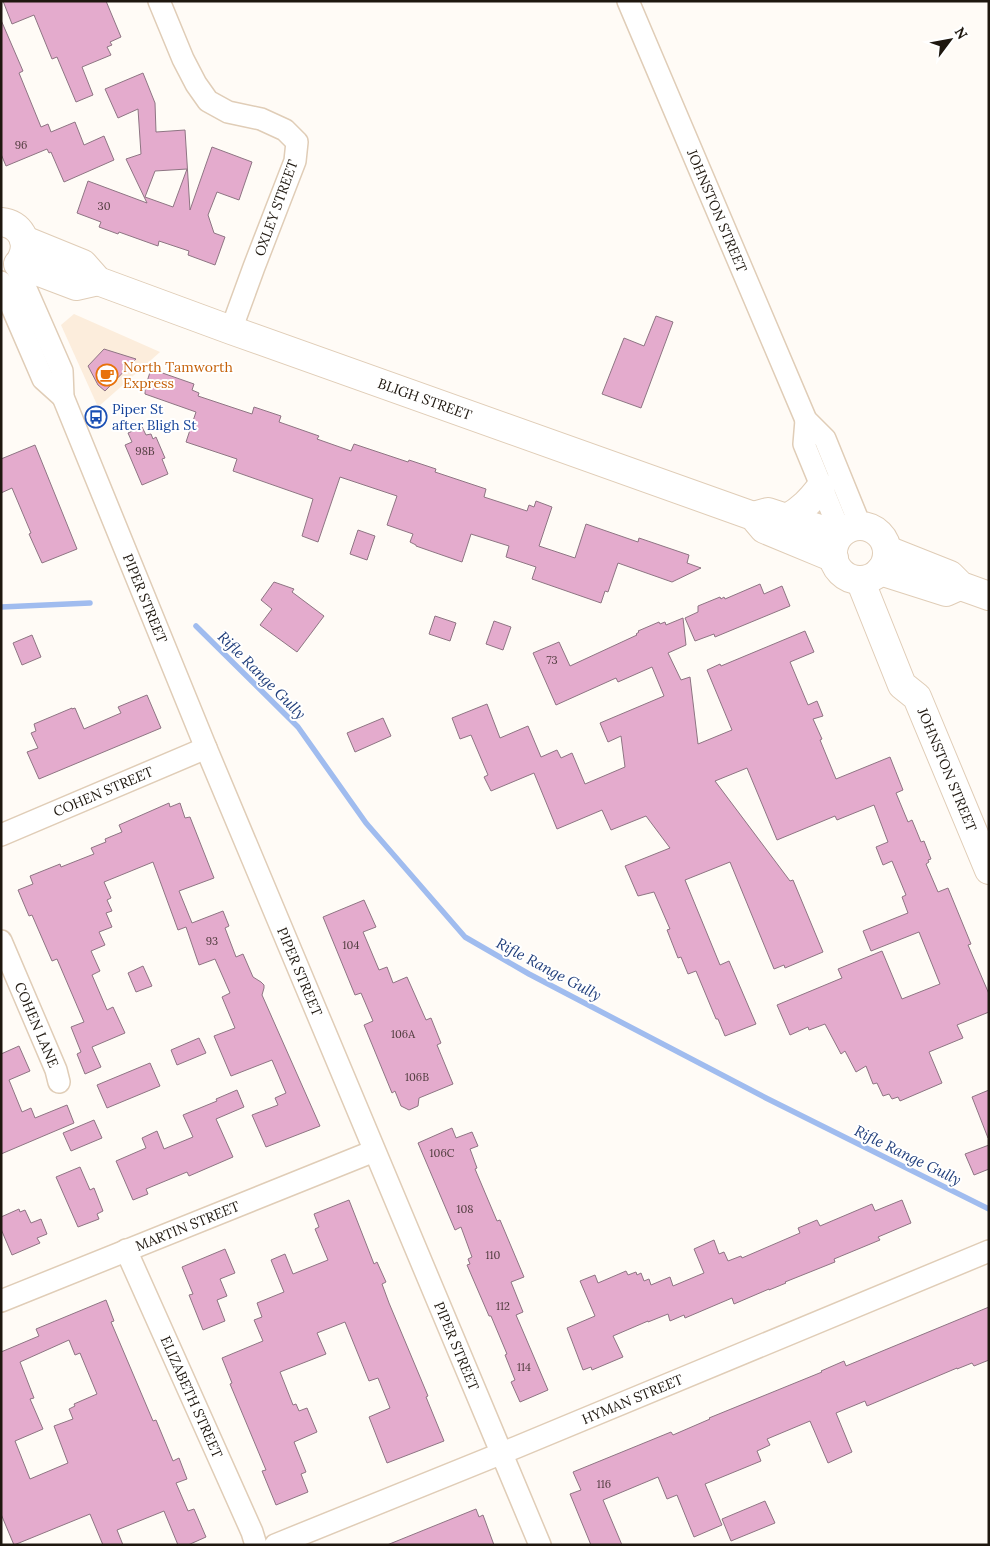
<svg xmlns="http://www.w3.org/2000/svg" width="990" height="1546" viewBox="0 0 990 1546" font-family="Lora,serif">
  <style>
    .built { fill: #fceddc }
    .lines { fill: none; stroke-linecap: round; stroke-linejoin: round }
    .stream { stroke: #a0bcef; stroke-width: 5.5 }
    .building { fill: #e4abcd; stroke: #8e7583; fill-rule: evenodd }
    .street-casing { stroke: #e0cdb7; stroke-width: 24 }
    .secondary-casing { stroke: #e0cdb7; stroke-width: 30 }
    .street { stroke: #fff; stroke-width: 21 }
    .secondary { stroke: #fff; stroke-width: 28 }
    .labels { text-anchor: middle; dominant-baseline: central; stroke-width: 4; stroke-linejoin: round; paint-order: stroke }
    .number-label { font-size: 11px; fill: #503c3e }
    .street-label { font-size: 14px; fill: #1e170f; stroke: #fff }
    .food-label { font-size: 14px; fill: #c56008; stroke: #fff; text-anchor: start }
    .transit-label { font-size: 14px; fill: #164399; stroke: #fff; text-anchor: start }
    .water-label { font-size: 15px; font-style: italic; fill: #203e7b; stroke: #fff }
  </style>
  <rect width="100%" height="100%" fill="#fffbf6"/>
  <path class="built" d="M74,314L160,352L98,407L61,325Z"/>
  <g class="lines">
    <path class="stream" d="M1,607L90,603
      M196,626L298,727L366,823L465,937L529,974L766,1098L989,1209"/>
  </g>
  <path class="building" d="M3,1H106L121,37L110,42L112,45L107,47L111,55L82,67L93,95L76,102L57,57L52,59L34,15L12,24Z
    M1,20L23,71L19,73L41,127L48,124L51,132L75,122L84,145L104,136L114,160L64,182L51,152L49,153L47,149L6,166L1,154Z
    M143,73L155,103L156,132L185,130L190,210L212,147L252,162L239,200L217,192L208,215L214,233L225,237L215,265L188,255L189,251L159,241L158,246L119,232L118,234L99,227L101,222L77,213L88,181L147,203L126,159L141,154L138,109L118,118L105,89ZM187,169L173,207L145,197L155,171Z
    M656,316L673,322L641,408L602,394L624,338L644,346Z
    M104,349L136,359L105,391L98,385L88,366Z
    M151,369L194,384L192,390L199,393L198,396L252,414L254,407L281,416L279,422L319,436L317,439L351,451L354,444L408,462L409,460L436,469L435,472L486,489L484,497L527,511L529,505L534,507L536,501L552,507L539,546L575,558L586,524L638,542L639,538L689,555L687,563L701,568L672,582L618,563L608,592L605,591L601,603L532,579L536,567L506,557L509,546L471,534L462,562L416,546V545L410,542L413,534L387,525L397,496L340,477L318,542L302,536L313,499L233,471L237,459L186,442L196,412L145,394V388Z
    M142,427L146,435L151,434L153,439L156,437L165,458L162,459L168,474L142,485L125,445L132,442L128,433Z
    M35,445L77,549L42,563L29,534L31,533L12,488L1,493V459Z
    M358,530L375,536L367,560L350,554Z
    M274,582L294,589L292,592L324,616L297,652L260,625L272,609L261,600Z
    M760,584L764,594L782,586L790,606L715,637L714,634L695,641L685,618L698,612V606L720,597L721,599L724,597L725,599Z
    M435,616L456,623L450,641L429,634Z
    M683,618L686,645L668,653L681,680L690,677L698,744L732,730L707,670L720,664L721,666L805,631L814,652L790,662L808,705L817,701L823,716L813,719L822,739L820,740L836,779L890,757L903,790L896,793L908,822L912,820L921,842L924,841L931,859L928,860L929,862L926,864L938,892L948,888L971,944L968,945L989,994V1012L957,1025L963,1038L929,1052L942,1083L900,1101L898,1097L892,1099L889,1094L883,1096L877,1083L873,1084L866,1066L856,1072L845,1051L841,1054L825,1024L809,1030L808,1027L790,1035L777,1005L842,978L838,969L882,951L902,999L940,984L919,932L871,951L863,931L908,913L902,897L906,895L892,861L883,865L876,847L888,842L874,805L837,820L835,816L777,840L747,768L715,781L790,881L793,880L823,952L785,968L784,965L774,969L730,862L685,880L720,965L729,961L756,1024L725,1036L718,1019H716L696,971L688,974L681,957L678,958L667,930L670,929L654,892L638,896L625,866L670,848L646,816L611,830L602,810L557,829L534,773L491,791L484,777L488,775L471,735L460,739L452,718L487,704L500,738L528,726L541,757L557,750L561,758L572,753L585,784L625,767L621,736L608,742L600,723L664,696L652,667L618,682L616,678L556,705L533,653L559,642L570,666L637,635L636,634L639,632L638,631L659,622L660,624L665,622L666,625Z
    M494,621L511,627L503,650L486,644Z
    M32,635L41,657L22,665L13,643Z
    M147,695L161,728L39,779L27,752L38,748L31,733L36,731L34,724L72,708V709L75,708L84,729L121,713L118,707Z
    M383,718L391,736L355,752L347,733Z
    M169,803L170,807L180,803L185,818L190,817L214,878L179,891L192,923L223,911L229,926L225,928L236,957L243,954L253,977L261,982L264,985V988L262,995L320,1126L266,1147L252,1115L278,1105L275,1098L286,1093L272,1060L231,1076L214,1036L235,1028L222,997L230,993L215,959L199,965L186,927L178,930L153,862L104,882L111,898L107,900L112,911L106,913L112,927L99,932L105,945L91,951L100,971L92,975L107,1010L113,1007L125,1033L92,1047L101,1067L85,1074L77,1054L81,1052L71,1027L84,1022L57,959L52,961L32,915L29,916L18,890L33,884L30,876L60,864L61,867L94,854L91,848L106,842L105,839L122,832L119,825Z
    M364,900L376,927L363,932L379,970L387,967L393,983L407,977L426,1020L431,1018L441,1043L437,1045L453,1084L419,1098L418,1106L409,1110L401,1106L395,1091L392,1093L364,1025L373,1021L361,993L355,995L323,917Z
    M143,966L152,986L136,992L128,973Z
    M199,1038L206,1053L177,1065L171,1050Z
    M19,1046L30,1071L9,1080L22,1112L31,1108L35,1118L67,1105L74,1123L1,1154V1054Z
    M150,1063L160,1086L107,1108L97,1085Z
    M237,1090L244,1107L216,1119L233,1157L189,1176L187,1172L146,1189L148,1194L133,1200L116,1161L146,1148L142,1138L157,1131L164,1149L193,1137L183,1115L217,1101L216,1099Z
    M989,1090V1138H988L972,1097Z
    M94,1120L102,1138L71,1151L63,1133Z
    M452,1128L456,1138L472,1132L478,1146L470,1149L477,1168L475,1169L497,1221L500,1220L524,1277L511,1282L523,1312L516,1315L548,1390L520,1402L511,1382L515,1380L505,1355L507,1354L491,1316H489L467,1265L470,1264L468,1259L472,1257L461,1227L455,1230L418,1143Z
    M989,1145V1169L974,1175L965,1154Z
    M80,1167L90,1190L94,1188L103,1211L97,1214L99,1219L78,1227L56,1177Z
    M349,1200L374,1264L377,1262L386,1282L382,1284L389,1303L428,1396L426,1397L444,1441L387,1463L369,1417L390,1408L378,1378L369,1381L345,1322L317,1333L326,1354L280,1372L293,1405L296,1404L299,1411L307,1408L317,1432L294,1442L306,1472L301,1474L308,1492L276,1505L262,1471L266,1470L230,1384L232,1383L222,1358L263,1341L254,1320L262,1317L257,1303L284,1292L271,1260L285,1254L293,1274L328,1260L315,1229L319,1227L314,1214Z
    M902,1200L911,1223L878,1237L880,1240L834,1259L835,1262L785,1282L786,1283L769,1290V1289L734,1304L732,1298L685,1318L684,1315L670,1321L668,1314L648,1322V1321L613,1336L623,1357L592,1370L591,1367L583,1370L567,1328L595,1316L580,1281L595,1275L598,1283L626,1271L628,1275L636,1272L637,1275L641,1273L644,1281L649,1279L651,1285L670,1277L673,1286L704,1273L694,1249L714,1240L719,1254L724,1252L728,1261L741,1256L742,1258L800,1233L798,1228L817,1220L820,1226L872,1204L875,1211Z
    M19,1209L20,1212L25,1210L31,1223L41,1219L47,1234L37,1238L40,1243L12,1255L1,1229V1217Z
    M225,1249L235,1273L220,1279L227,1296L217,1300L225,1321L203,1330L189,1295L193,1294L182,1267Z
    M106,1300L114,1321L111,1322L153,1421L156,1420L173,1461L179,1458L187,1479L176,1483L188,1511L194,1509L206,1537L188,1545H178L164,1511L117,1530L123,1545H103L90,1514L14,1545L1,1514V1352L39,1336L36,1329ZM69,1340L75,1355L80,1353L97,1394L74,1404L75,1406L69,1409L73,1419L54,1426L68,1463L30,1479L15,1441L43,1429L30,1399L34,1398L20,1362Z
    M989,1307V1360L974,1366L972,1363L957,1369V1368L867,1406L865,1401L836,1413L852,1452L828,1463L810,1421L767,1439L770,1445L757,1451L761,1461L705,1484L722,1525L694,1537L677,1495L667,1499L658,1477L603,1500L622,1545H591L570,1494L581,1490L573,1472L671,1432L673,1435L710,1419L709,1418L822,1372L821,1371L844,1361L846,1366Z
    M765,1501L775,1523L731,1541L722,1519Z
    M476,1509L479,1517L483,1515L494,1545H387Z"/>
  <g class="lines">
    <g class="street-casing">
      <g id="street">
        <path d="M159,1L183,59L196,84L208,101L228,112L261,119L285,130L297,142L295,161L254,267L231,330"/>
        <path id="s1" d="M628,1L806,420L825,439L860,525"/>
        <path id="s2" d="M16,266L62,371L63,397L206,748L540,1545"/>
        <path d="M1,282L43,379L63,397"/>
        <path d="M806,420L804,444L841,534"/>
        <path id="s3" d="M1,835L206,748"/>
        <path id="s4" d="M1,941L56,1070L59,1082"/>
        <path id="s5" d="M126,1250L252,1532L256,1545"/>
        <path id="s6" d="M1,1301L374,1151"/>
        <path id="s7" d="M275,1545L517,1447L989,1251"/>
      </g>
    </g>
    <g class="secondary-casing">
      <g id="secondary">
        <path d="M1,222C20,224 30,241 22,258"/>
        <path id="s8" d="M24,240L83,264L98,281L231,330L753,516L764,529L834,558"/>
        <path d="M18,264L76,286L98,281"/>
        <path d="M757,515L768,512L820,529L837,538"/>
        <path d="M787,518C802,510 811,500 821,487"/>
        <circle cx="860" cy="553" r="27"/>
        <path d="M887,550L950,575L961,586L989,596"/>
        <path d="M880,571L946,592L955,588"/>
        <path id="s9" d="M860,580L902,685L917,697L989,870"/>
      </g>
    </g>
    <use href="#street" class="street"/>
    <use href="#secondary" class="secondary"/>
  </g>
  <defs>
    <g id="cafe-ring" transform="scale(1.125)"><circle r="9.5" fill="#fff" stroke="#e8710a" stroke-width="1.5"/><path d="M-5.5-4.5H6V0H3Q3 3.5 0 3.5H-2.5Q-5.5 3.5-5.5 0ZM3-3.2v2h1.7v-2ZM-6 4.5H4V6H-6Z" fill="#e8710a"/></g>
    <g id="bus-ring" transform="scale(1.125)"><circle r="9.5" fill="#fff" stroke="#1a4fb4" stroke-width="1.5"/><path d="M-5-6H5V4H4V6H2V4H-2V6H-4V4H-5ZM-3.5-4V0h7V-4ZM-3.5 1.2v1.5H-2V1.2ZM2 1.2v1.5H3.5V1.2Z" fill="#1a4fb4"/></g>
  </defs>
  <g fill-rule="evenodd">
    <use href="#cafe-ring" x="107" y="375"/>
    <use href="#bus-ring" x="96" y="417"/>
  </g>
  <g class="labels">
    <g class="number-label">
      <text x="21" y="145">96</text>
      <text x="104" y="206">30</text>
      <text x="145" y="451">98B</text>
      <text x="552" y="660">73</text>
      <text x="212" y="941">93</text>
      <text x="351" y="945">104</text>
      <text x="403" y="1034">106A</text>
      <text x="417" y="1077">106B</text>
      <text x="442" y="1153">106C</text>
      <text x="465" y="1209">108</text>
      <text x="493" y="1255">110</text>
      <text x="503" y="1306">112</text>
      <text x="524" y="1367">114</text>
      <text x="604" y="1484">116</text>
    </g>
    <g class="street-label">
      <text transform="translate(276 208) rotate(-70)">OXLEY STREET</text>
      <text stroke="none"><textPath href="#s1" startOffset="228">JOHNSTON STREET</textPath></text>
      <text stroke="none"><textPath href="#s8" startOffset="434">BLIGH STREET</textPath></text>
      <text stroke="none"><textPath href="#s2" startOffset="358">PIPER STREET</textPath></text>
      <text stroke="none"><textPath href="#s9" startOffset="211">JOHNSTON STREET</textPath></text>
      <text stroke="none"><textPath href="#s3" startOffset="111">COHEN STREET</textPath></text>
      <text stroke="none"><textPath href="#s2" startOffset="762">PIPER STREET</textPath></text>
      <text stroke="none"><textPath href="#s4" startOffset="91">COHEN LANE</textPath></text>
      <text stroke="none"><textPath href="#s6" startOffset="201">MARTIN STREET</textPath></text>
      <text stroke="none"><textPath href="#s2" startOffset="1168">PIPER STREET</textPath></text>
      <text stroke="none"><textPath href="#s5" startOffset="161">ELIZABETH STREET</textPath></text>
      <text stroke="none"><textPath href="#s7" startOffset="386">HYMAN STREET</textPath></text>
    </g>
    <g class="food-label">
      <text x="123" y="367">North Tamworth<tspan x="123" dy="16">Express</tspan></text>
    </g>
    <g class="transit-label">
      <text x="112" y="409">Piper St<tspan x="112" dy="16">after Bligh St</tspan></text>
    </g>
    <g class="water-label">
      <text transform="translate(262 675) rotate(45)">Rifle Range Gully</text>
      <text transform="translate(549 969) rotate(28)">Rifle Range Gully</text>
      <text transform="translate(908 1155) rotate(26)">Rifle Range Gully</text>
    </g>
  </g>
  <rect width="990" height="1546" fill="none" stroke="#1e170f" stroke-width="5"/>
  <g transform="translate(950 40) rotate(58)" stroke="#ffffff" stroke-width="4" paint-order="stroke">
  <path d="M0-4L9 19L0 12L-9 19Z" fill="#1e170f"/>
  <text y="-8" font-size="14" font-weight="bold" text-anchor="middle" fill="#1e170f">N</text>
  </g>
</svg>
